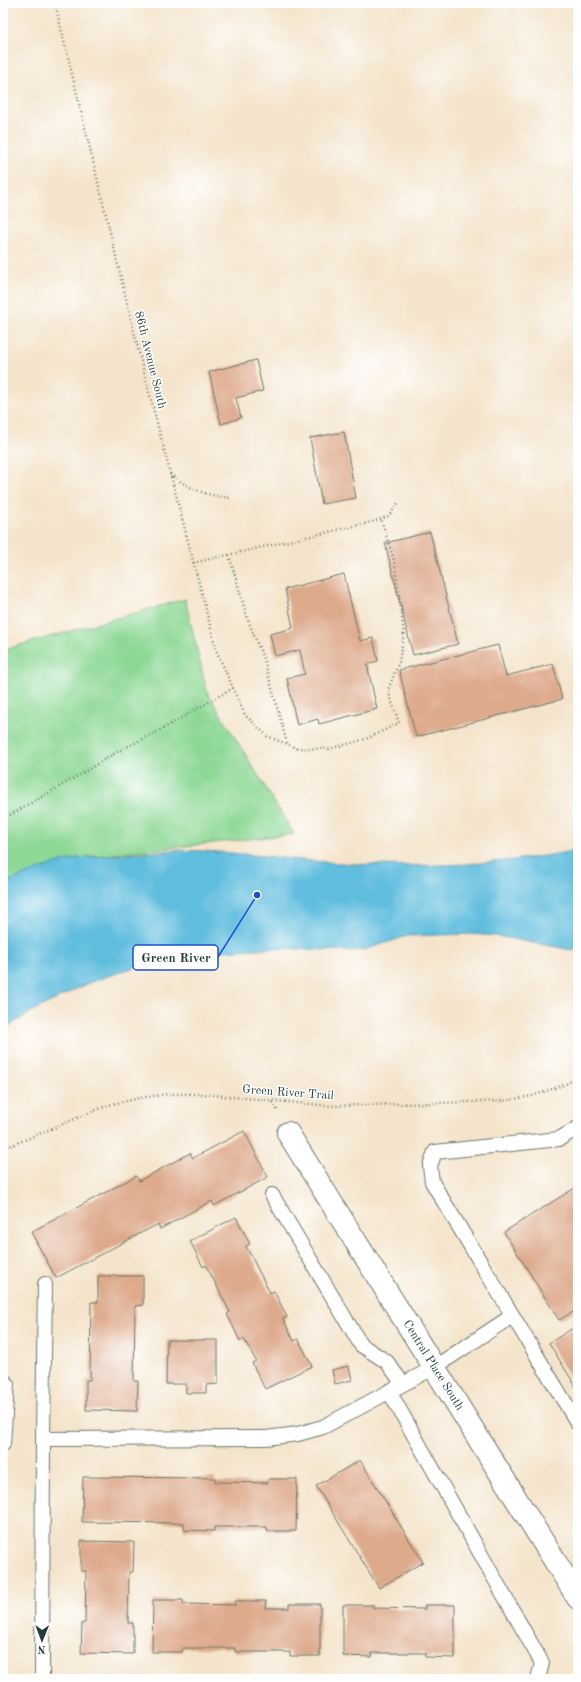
<svg xmlns="http://www.w3.org/2000/svg" width="581" height="1682" viewBox="0 0 581 1682" font-family="'Old Standard TT',serif">
  <style>
    .green { fill: #8dd895; stroke: #568a64 }
    .water { fill: #60bdde; stroke: #407d89 }
    .building { fill: #deaa8c }
    .lines { fill: none; stroke-linecap: round; stroke-linejoin: round }
    .service-casing { stroke: #6a7769; stroke-width: 16 }
    .minor-casing { stroke: #6a7769; stroke-width: 24 }
    .path { stroke: #6a7769; stroke-width: 2.5; stroke-dasharray: 1 3; stroke-linecap: butt }
    .service { stroke: #fff; stroke-width: 14 }
    .minor { stroke: #fff; stroke-width: 22 }
    .labels { text-anchor: middle; dominant-baseline: central; stroke-width: 3; stroke-linejoin: round; paint-order: stroke }
    .street-label { font-size: 12px; fill: #1f3d34; stroke: #fff }
    .leader { fill: none; stroke: #1d4ed8; stroke-width: 1.5 }
    .callout-dot { fill: #1d4ed8; stroke: #fff; stroke-width: 1.5 }
    .callout { fill: #fff; stroke: #1d4ed8; stroke-width: 1.5 }
    .callout-label { font-size: 13px; text-anchor: middle; font-weight: bold; fill: #1f3d34 }
  </style>
  <rect width="100%" height="100%" fill="#fff"/>
  <filter id="ink" filterUnits="userSpaceOnUse"><feTurbulence type="fractalNoise" baseFrequency=".025" numOctaves="2"/><feDisplacementMap in="SourceGraphic" scale="8" xChannelSelector="R" yChannelSelector="G"/><feConvolveMatrix kernelMatrix="1 2 1 2 8 2 1 2 1" color-interpolation-filters="sRGB"/></filter>
  <filter id="wash" filterUnits="userSpaceOnUse"><feTurbulence type="fractalNoise" baseFrequency=".012" numOctaves="4" result="noise"/><feDisplacementMap in="SourceGraphic" scale="16" xChannelSelector="R" yChannelSelector="G"/><feGaussianBlur stdDeviation="0.9" result="paint"/><feColorMatrix in="noise" values="0 0 0 0 0 0 0 0 0 0 0 0 0 0 0 0 0 1.4 0 .05"/><feComposite in="paint" operator="in"/></filter>
  <g filter="url(#wash)">
    <rect width="100%" height="100%" fill="#f4e4cb"/>
    <path class="green" d="M185,599L207,692L294,834L78,858L3,883V650Z"/>
    <path class="water" d="M178,850C224,851 269,857 314,861C402,869 491,867 578,850V951L496,936L472,934L407,936L364,950L351,951L275,948L218,951L149,962L91,982L36,1009L3,1030V883L48,866L78,858Z"/>
    <g id="blocks">
      <path class="building" d="M256,360L263,391L236,398L241,418L221,424L209,372Z
        M344,432L356,498L322,504L310,438Z
        M430,532L458,644L413,655L385,543Z
        M344,574L360,641L373,638L378,661L367,664L377,709L319,724L318,719L297,725L287,678L305,674L300,650L275,656L270,634L293,628L285,589Z
        M498,645L506,676L553,664L562,699L416,737L399,670Z
        M244,1131L268,1177L214,1206L212,1201L160,1229L158,1224L56,1278L31,1232L136,1176L139,1181L190,1153L193,1158Z
        M578,1186V1319L573,1312L559,1320L504,1232Z
        M236,1217L250,1244L246,1246L270,1293L274,1291L287,1317L283,1319L294,1341L298,1339L312,1366L265,1389L252,1363L256,1361L244,1339L240,1341L227,1314L230,1312L206,1265L203,1267L190,1241Z
        M98,1276H143V1305L135,1306L134,1381H138L137,1411L86,1410V1380H90L91,1302H98Z
        M578,1325V1390L549,1343Z
        M167,1340H218V1384L206,1385V1393H186V1384H166Z
        M349,1366L352,1380L335,1384L332,1370Z
        M360,1460L423,1562L379,1588L316,1486Z
        M83,1477L215,1478V1482L268,1483V1479H297L296,1531H267V1527H214V1531L184,1530V1523L82,1522Z
        M81,1541L134,1542L133,1572H129L128,1623H133V1654L81,1653L82,1623H85L86,1571H81Z
        M153,1600H183V1604L235,1605V1601H266L265,1608H289V1604H320V1656H290V1652H235V1648H183L182,1652H152Z
        M343,1605H373V1608L425,1609V1605H455V1658L425,1657V1653H372V1657L343,1656Z"/>
    </g>
  </g>
  <g filter="url(#ink)">
    <use href="#blocks" fill-opacity="0" stroke="#6a7769" stroke-width="1"/>
    <g class="lines">
      <g class="service-casing">
        <path id="service" d="M578,1128L559,1139L435,1152L430,1166L432,1182L578,1424
          M272,1195L361,1345L387,1362L403,1384
          M45,1284L43,1439L266,1438L298,1434L323,1427L435,1367L512,1316
          M3,1379L7,1384L3,1444
          M389,1391L542,1663L538,1679
          M42,1679L43,1439"/>
      </g>
      <g class="minor-casing">
        <g id="minor">
          <path id="s1" d="M288,1133L578,1598"/>
        </g>
      </g>
      <path class="path" d="M55,3L143,369L217,652L245,715L267,736L297,748L329,749L366,739L399,723L388,690L399,662L404,633L394,560L381,519
        M170,474C191,490 205,495 231,498
        M229,555L248,620L265,663L287,743
        M193,563L372,522L389,516L399,502
        M3,819L71,780L117,752L164,728L233,688
        M273,1102L278,1112
        M3,1149L108,1105L140,1098L168,1094H202L331,1106L503,1101L532,1096L566,1084L578,1077"/>
      <use href="#service" class="service"/>
      <use href="#minor" class="minor"/>
    </g>
  </g>
  <g class="labels">
    <g class="street-label">
      <text transform="translate(150 360) rotate(76)">86th Avenue South</text>
      <text transform="translate(288 1093) rotate(4)">Green River Trail</text>
      <text stroke="none"><textPath href="#s1" startOffset="274">Central Place South</textPath></text>
    </g>
  </g>
  <path class="leader" d="M257 895L218 957"/>
  <circle class="callout-dot" cx="257" cy="895" r="4"/>
  <rect class="callout" x="133" y="945" width="85" height="25" rx="4"/>
  <g class="callout-label">
    <text x="176" y="962">Green River</text>
  </g>
  <rect width="581" height="1682" fill="none" stroke="#fff" stroke-width="16"/>
  <g transform="translate(42 1640) rotate(181)" stroke="#ffffff" stroke-width="3" paint-order="stroke">
  <path d="M0-3L7 15L0 10L-7 15Z" fill="#1f3d34"/>
  <text y="-6" font-size="11" font-weight="bold" text-anchor="middle" fill="#1f3d34">N</text>
  </g>
</svg>
